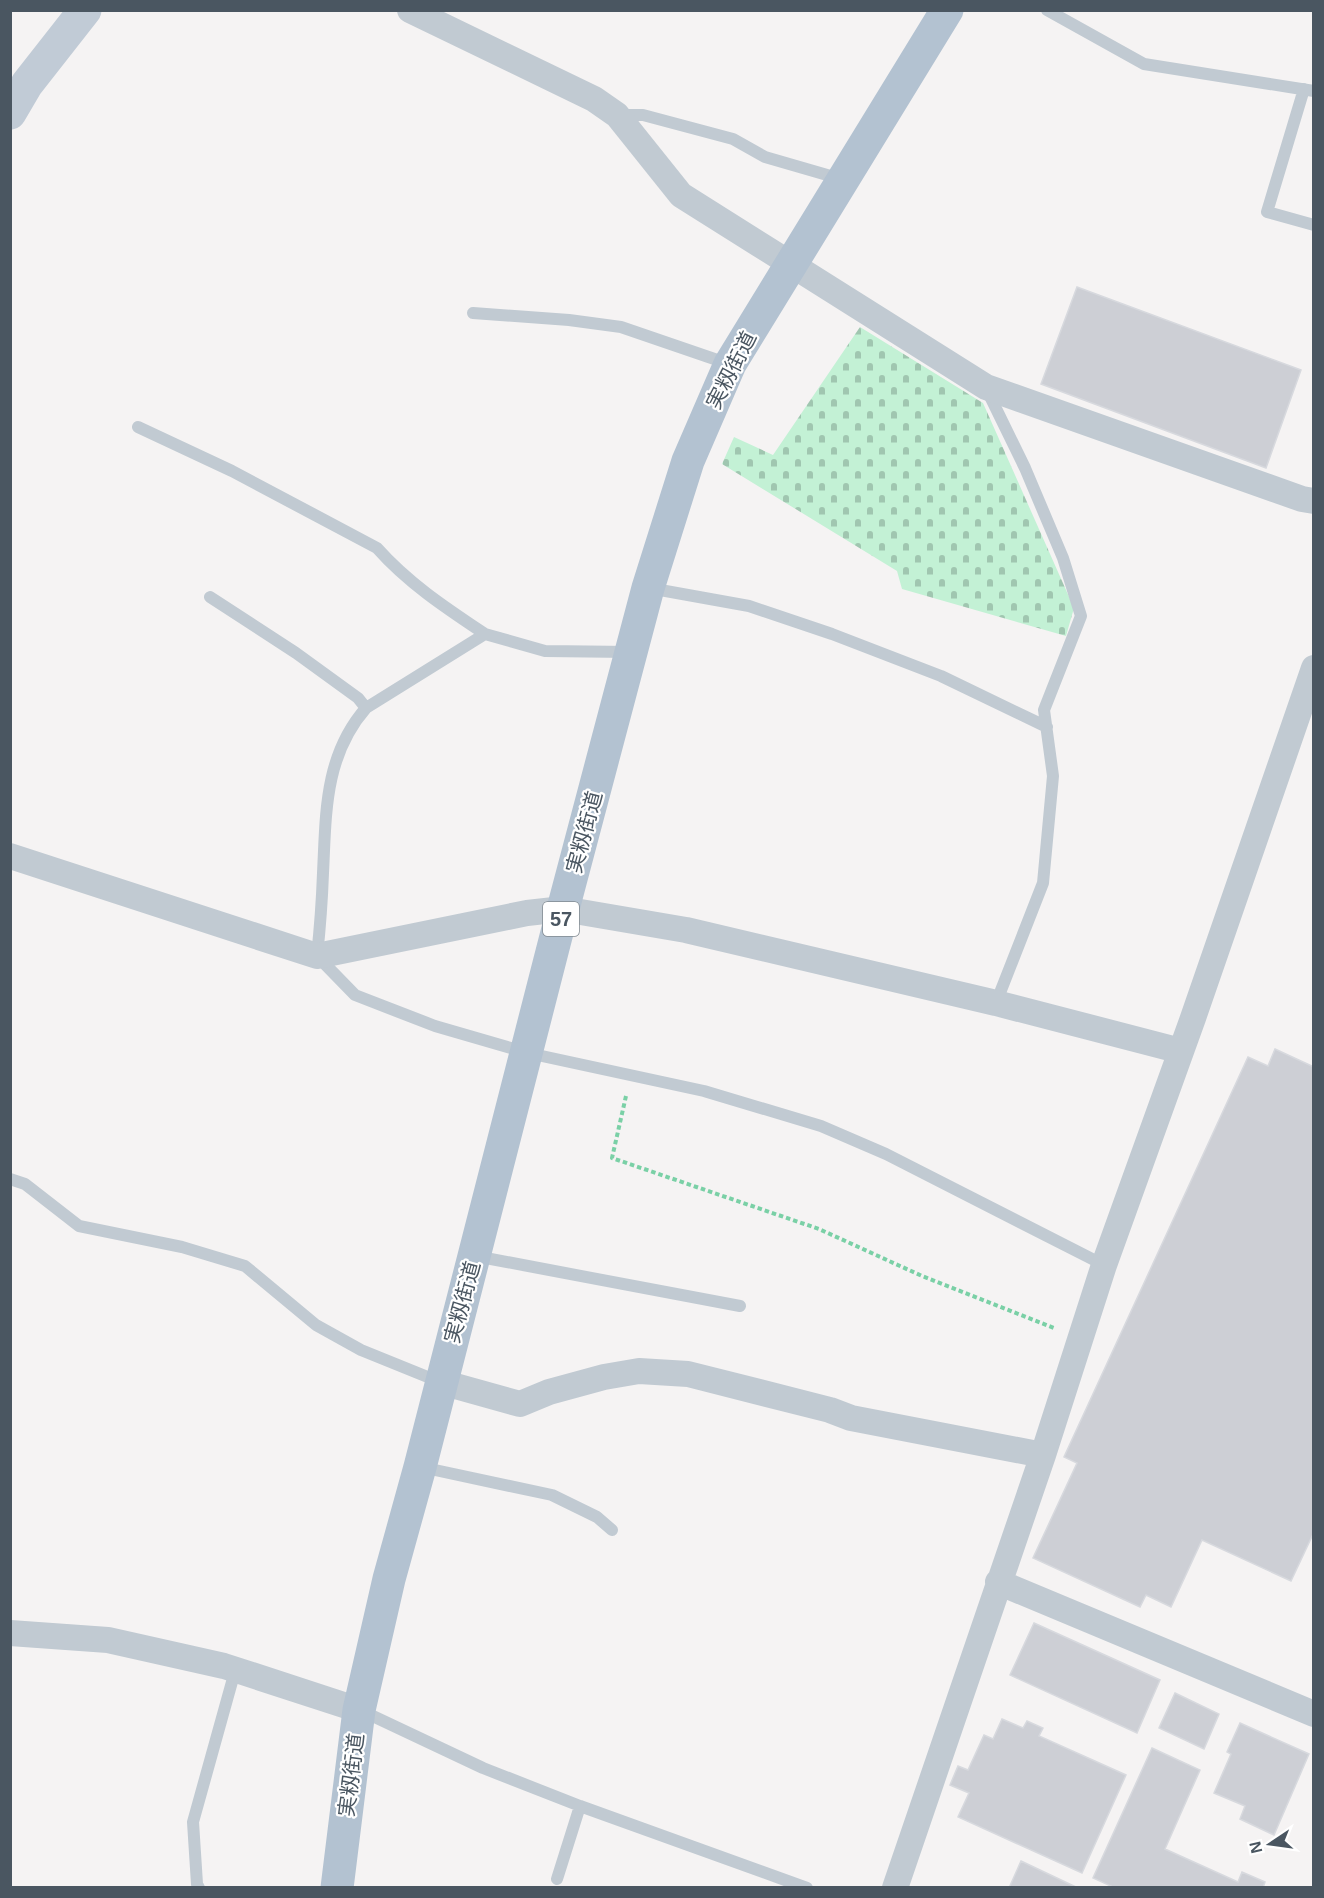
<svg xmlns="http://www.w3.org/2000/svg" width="1324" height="1898" viewBox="0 0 1324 1898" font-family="Helvetica,'Noto Sans JP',sans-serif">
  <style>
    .cemetery { fill: url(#cemetery-stones) }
    .building { fill: #cdcfd5; stroke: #d7d9de; stroke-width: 1.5 }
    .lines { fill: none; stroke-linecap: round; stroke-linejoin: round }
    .path { stroke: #7ad0a6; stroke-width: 4; stroke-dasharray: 4.5 3; stroke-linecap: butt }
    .lane { stroke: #c1cad2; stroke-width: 12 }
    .street { stroke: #c1cad2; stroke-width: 26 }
    .secondary { stroke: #c1cbd6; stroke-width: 33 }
    .primary { stroke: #b3c2d1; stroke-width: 33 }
    .labels { text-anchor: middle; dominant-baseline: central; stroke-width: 4.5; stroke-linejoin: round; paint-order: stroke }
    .shield { fill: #fff; stroke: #808990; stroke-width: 1.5 }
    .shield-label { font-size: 20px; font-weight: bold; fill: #4a5661 }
    .street-label { font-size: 21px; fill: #4a5661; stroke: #fff }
  </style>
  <defs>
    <pattern id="cemetery-stones" width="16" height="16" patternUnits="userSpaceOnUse" patternTransform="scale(1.5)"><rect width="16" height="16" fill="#c3f1d5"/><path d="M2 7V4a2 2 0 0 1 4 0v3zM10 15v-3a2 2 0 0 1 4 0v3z" fill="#a0c6b0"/></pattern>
  </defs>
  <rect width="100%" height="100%" fill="#f5f3f3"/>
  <path class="cemetery" d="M860,327L983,403L1074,608L1066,636L902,589L897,571L722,464L734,437L773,455Z"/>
  <path class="building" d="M1077,287L1301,370L1266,468L1041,384Z
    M1275,1049L1314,1067V1532L1291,1581L1202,1540L1171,1607L1146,1595L1140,1607L1033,1558L1077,1463L1064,1457L1248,1057L1268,1066Z
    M1034,1623L1160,1680L1137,1733L1010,1675Z
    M1175,1693L1219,1714L1204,1749L1159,1728Z
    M1002,1719L1023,1728L1027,1721L1043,1728L1039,1736L1126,1775L1082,1873L958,1817L969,1793L950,1785L958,1766L968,1770L984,1735L993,1739Z
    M1240,1723L1309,1754L1274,1835L1240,1819L1245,1806L1214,1793L1231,1754L1227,1752Z
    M1152,1748L1200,1770L1165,1849L1238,1882L1242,1872L1265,1882L1263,1888H1115L1093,1878Z
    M1021,1861L1078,1888H1009Z"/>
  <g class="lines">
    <path class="path" d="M626,1096L612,1158L819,1229L922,1276L1054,1328"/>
    <path class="lane" d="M1047,10L1144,64L1314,91
      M1304,89L1267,212L1314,225
      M617,115H643L733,139L765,157L841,179
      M473,313L569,320L621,327L729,364
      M986,388L1025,468L1063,558L1081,616L1044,710L1053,776L1043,883L996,1003
      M138,427L232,471L377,548C408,583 446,608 485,634
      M649,588L749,606L832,634L941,676L1047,727
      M210,597L296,653L358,698L366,708
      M630,652L545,651L485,634L366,708C324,756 326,814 323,873C322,901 320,928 317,956L355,995L435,1026L528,1053L704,1091L821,1126L886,1154L1104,1265
      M10,1179L25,1184L79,1226L182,1247L245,1266L316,1325L361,1350L440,1382
      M475,1256L740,1306
      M421,1467L552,1495L597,1517L612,1530
      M360,1710L483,1768L580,1806L807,1888
      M557,1879L580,1806
      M199,1888L197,1884L193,1822L235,1671"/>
    <path class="street" d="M410,10L594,99L617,115L681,195L986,387L1302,499L1314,501
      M10,856L317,956L527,913L563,909L686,930L996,1003L1181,1051
      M441,1382L520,1404L549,1392L604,1377L639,1371L688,1374L830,1410L851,1418L1043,1455
      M998,1582L1314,1714
      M10,1633L108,1640L224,1666L359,1710
      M895,1888L1043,1455L1104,1265L1193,1018L1314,668"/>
    <path class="secondary" d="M10,113L27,84L85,10"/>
    <path class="primary" d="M337,1888L359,1710L389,1579L420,1467L563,909L648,588L688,461L730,364L947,10"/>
  </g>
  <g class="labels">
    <rect class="shield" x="543" y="902" width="36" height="34" rx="4.5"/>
    <g class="shield-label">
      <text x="561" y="919">57</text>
    </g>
    <g class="street-label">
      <text transform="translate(731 370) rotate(-63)">実籾街道</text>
      <text transform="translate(584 832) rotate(-75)">実籾街道</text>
      <text transform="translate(462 1302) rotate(-75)">実籾街道</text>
      <text transform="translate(351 1775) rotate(-83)">実籾街道</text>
    </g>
  </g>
  <rect width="1324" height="1898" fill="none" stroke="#4a5661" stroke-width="24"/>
  <g transform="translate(1270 1844) rotate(257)" stroke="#ffffff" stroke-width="4.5" paint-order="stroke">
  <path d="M0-4.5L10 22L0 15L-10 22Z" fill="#4a5661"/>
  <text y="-9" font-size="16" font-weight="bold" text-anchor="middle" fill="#4a5661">N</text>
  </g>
</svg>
